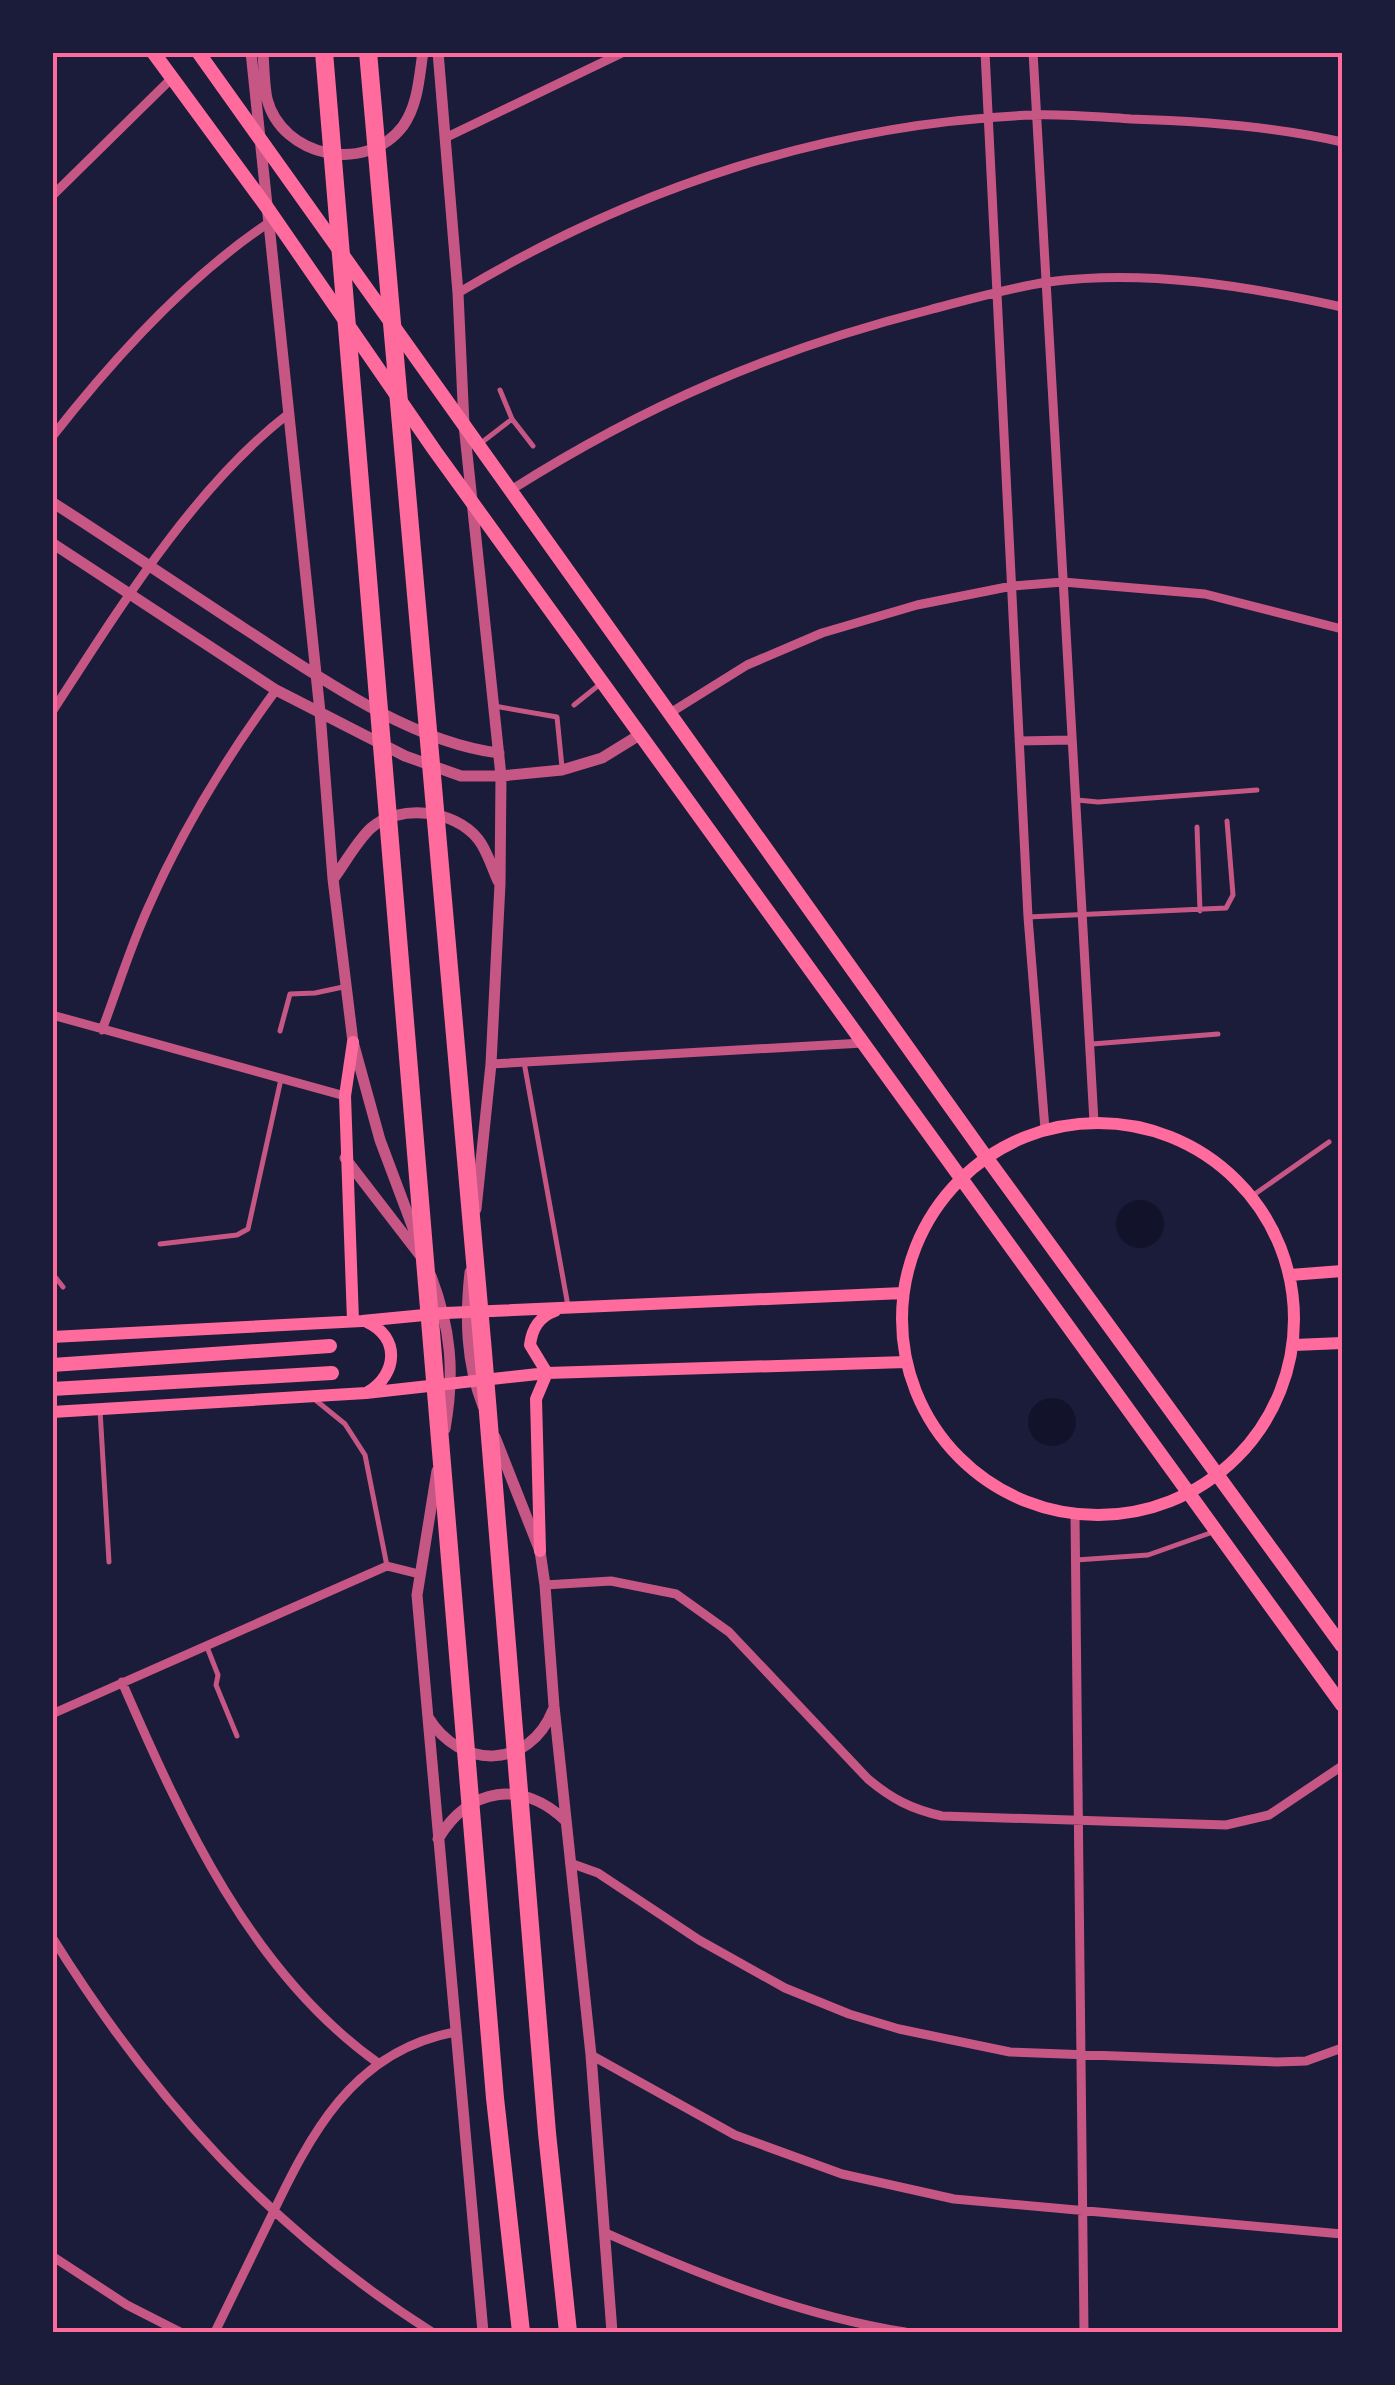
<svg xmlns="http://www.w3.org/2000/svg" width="1395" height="2385" viewBox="0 0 1395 2385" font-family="'Exo 2',sans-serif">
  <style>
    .water { fill: #12122b }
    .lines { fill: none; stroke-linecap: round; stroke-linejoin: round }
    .service { stroke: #c65784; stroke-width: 5 }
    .minor { stroke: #c65784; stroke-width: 9 }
    .tertiary { stroke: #c65784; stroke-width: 11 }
    .secondary { stroke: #ff6b9d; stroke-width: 12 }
    .primary { stroke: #ff6b9d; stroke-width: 14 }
    .motorway { stroke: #ff6b9d; stroke-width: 18 }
    .neatline { fill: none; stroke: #ff6b9d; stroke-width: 4 }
  </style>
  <rect width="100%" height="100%" fill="#1b1b3a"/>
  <path class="water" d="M1116 1224a24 24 0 1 1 48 0a24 24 0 1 1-48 0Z
    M1028 1422a24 24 0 1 1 48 0a24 24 0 1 1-48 0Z"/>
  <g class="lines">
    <path class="service" d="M500,390L512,419L533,446
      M481,443L512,419
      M574,705L599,685
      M494,706L557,717L562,767
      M1077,800L1098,802L1257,790
      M1197,827L1200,911
      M1028,917L1226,908L1233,895L1227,821
      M280,1031L290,994L315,993L343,987
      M1092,1044L1218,1034
      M524,1062L568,1306
      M1252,1196L1329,1142
      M160,1244L237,1235L248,1229L281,1079
      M52,1273L63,1287
      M313,1398L345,1424L365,1455L387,1566
      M100,1410L109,1562
      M1076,1560L1148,1555L1213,1532
      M207,1647L218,1675L216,1685L237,1736"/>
    <path class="minor" d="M985,52L1028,917L1045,1129
      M1033,52L1094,1122
      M445,138L624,52
      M52,196L172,78
      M458,293C633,188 828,123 1033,115C1065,114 1099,117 1131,119C1201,121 1274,126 1342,142
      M52,437C113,359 185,279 267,224
      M511,490C645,405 775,349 929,310C967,300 1008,288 1048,282C1146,269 1247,286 1342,307
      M52,712C117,612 193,488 287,415
      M670,713L747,665L822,633L917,605L1012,586L1063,582L1205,594L1342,629
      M1019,741L1071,740
      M52,1015L345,1096
      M102,1030C117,990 130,948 148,908C182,830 226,758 276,690
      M491,1064L863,1043
      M1075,1515L1084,2332
      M545,1585L611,1581L676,1594L729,1632L868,1779C892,1799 911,1809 942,1816L1226,1825L1269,1815L1342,1766
      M122,1682C182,1820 251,1973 378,2063
      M52,1714L387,1566L419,1574
      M570,1863L598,1873L699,1940L785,1988L849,2014L899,2029L1010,2052L1277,2062L1306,2061L1342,2048
      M52,1937C152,2098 272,2231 432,2332
      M591,2055L735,2135L842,2174L954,2199L1342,2234
      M606,2233C702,2276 800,2315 905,2332
      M52,2256L127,2305L180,2332
      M215,2332C233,2295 251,2258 269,2221C310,2135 352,2051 455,2032"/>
    <path class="tertiary" d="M251,52L320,712L333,879L353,1042L380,1140L419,1244
      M263,52C264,67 264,84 267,99C282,157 366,175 403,126C418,105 419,78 423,52
      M438,52L458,293L464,425L501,776L500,884L491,1064L476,1209
      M52,502C117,544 181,587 245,629C319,677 410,742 499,753
      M52,543L276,690L405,756L461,776H501L562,770L602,758L641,734
      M334,878C345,863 357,841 371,828C399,804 454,809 478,839C487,850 492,868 498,881
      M345,1158L419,1254
      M470,1272C465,1318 466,1363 483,1406
      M431,1276C451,1329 455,1372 445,1429
      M495,1437L540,1551L545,1585L554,1706L591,2055L612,2332
      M437,1471L417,1595L483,2332
      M428,1717C460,1770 529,1770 553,1710
      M438,1839C469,1787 522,1779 566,1821"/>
    <path class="secondary" d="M353,1042L345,1096L353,1321
      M902 1319a196 196 0 1 1 392 0a196 196 0 1 1-392 0Z
      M1290,1275L1342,1271
      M367,1322C400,1337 398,1374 368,1392
      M52,1337L362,1321L445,1313L903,1293
      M1294,1345L1342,1343
      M52,1412L366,1393L547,1373L906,1362
      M540,1551L536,1399L547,1373L530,1345C532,1328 539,1317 555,1311"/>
    <path class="primary" d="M153,52L266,206L435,451L1342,1705
      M198,52L986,1157L1342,1646
      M52,1365L330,1346
      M52,1389L332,1373"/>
    <path class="motorway" d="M324,52L495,2098L521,2332
      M368,52L483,1352L547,2133L568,2332"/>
  </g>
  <rect width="1395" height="2385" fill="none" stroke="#1b1b3a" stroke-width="110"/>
  <rect x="55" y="55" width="1285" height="2275" class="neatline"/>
</svg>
